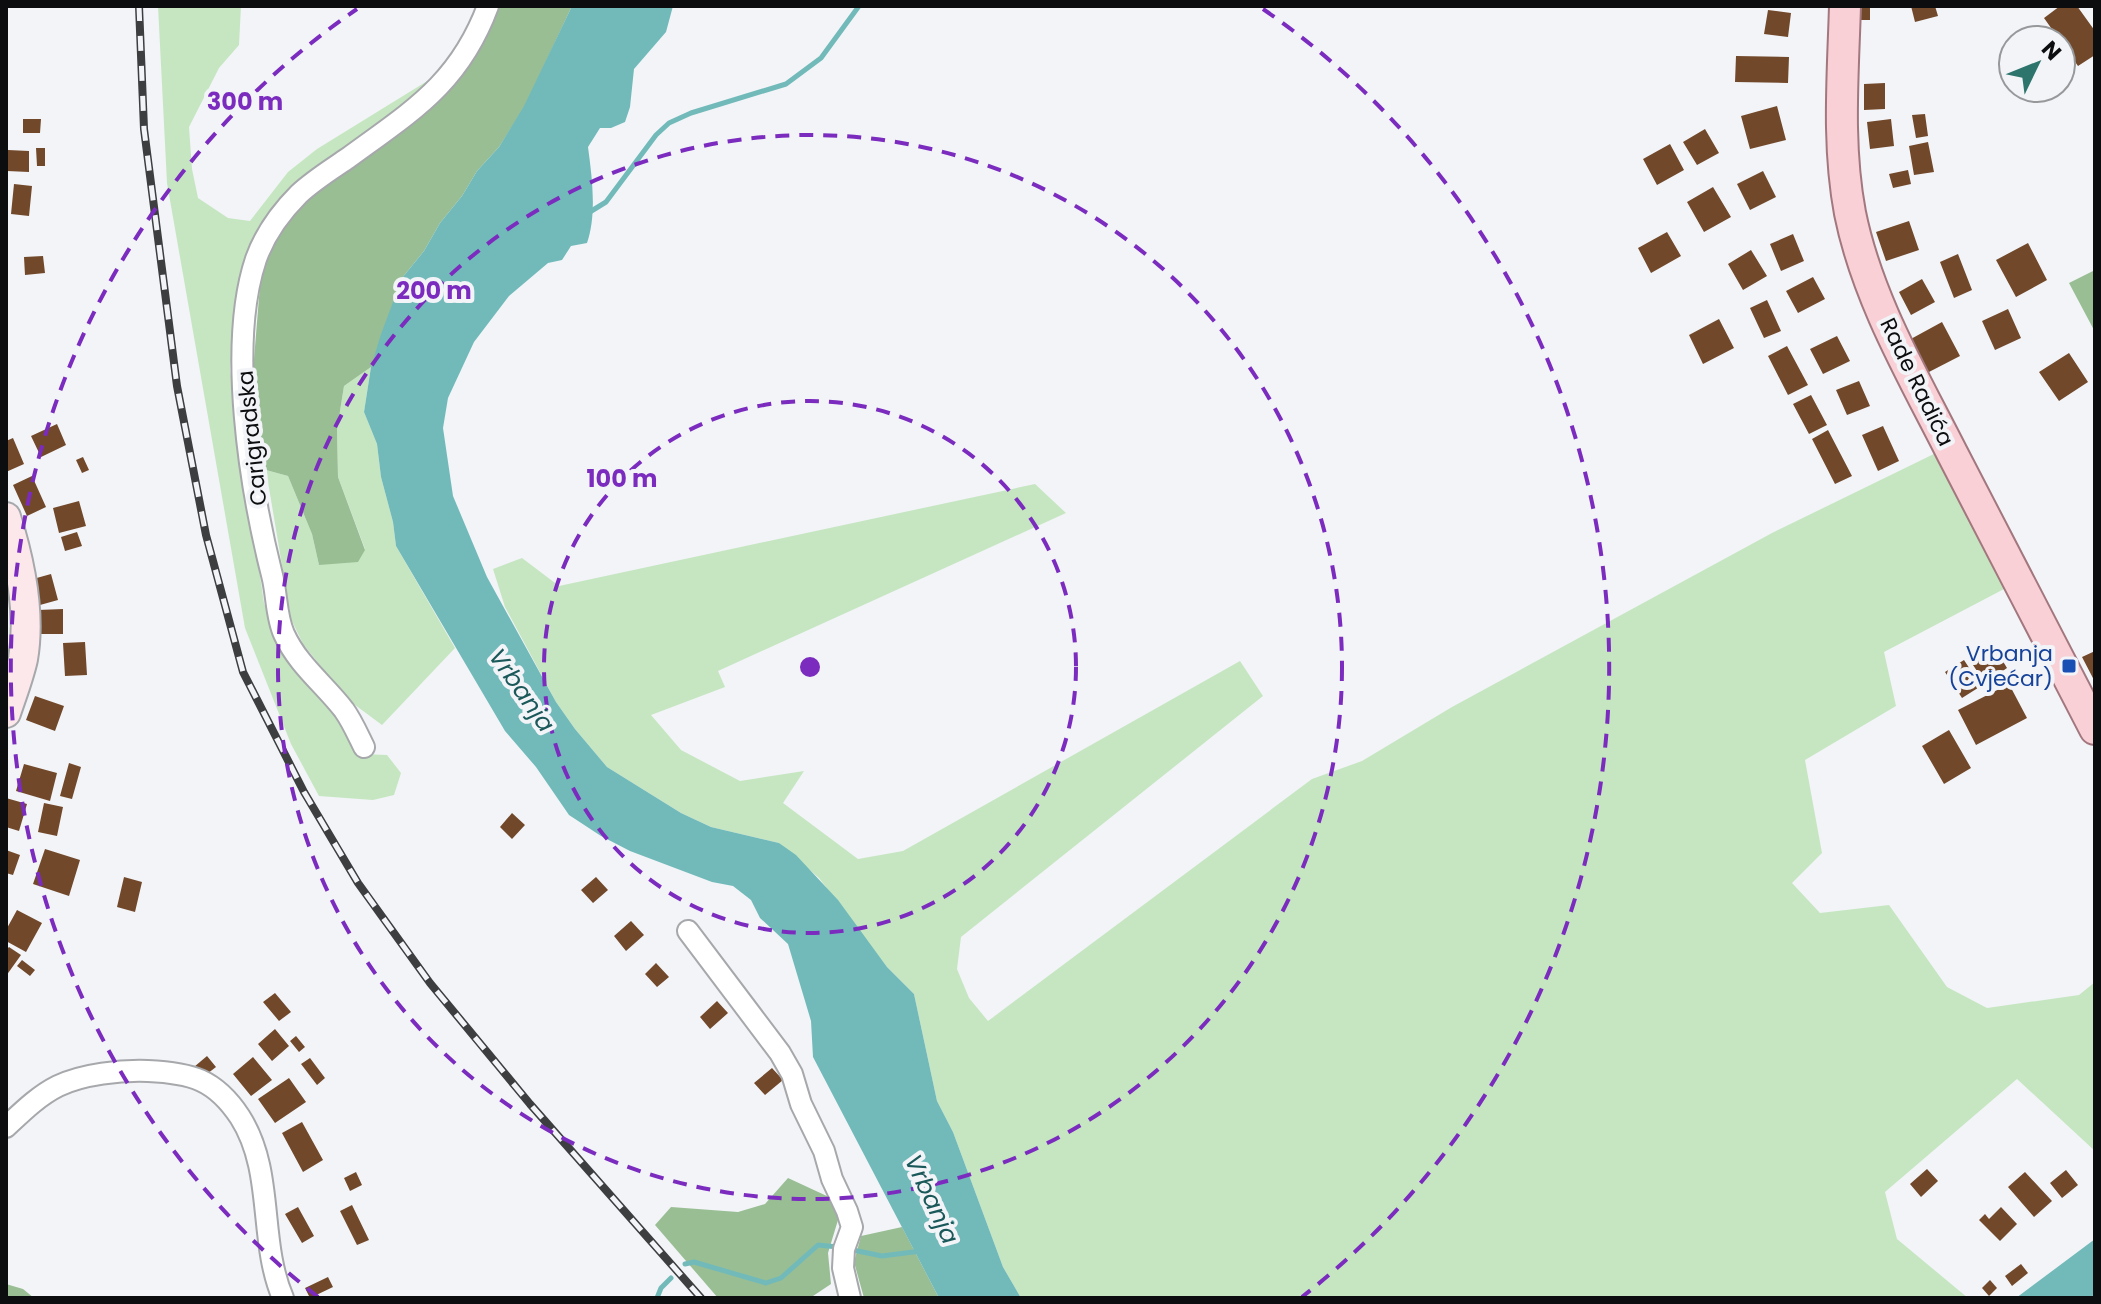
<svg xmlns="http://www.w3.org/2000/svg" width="2101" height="1304" viewBox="0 0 2101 1304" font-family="Poppins,sans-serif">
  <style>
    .green { fill: #c6e6c1 }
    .forest { fill: #99be94 }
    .water { fill: #72baba }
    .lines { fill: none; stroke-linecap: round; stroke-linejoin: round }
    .stream { stroke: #72baba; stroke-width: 5 }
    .building { fill: #72482a }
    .street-casing { stroke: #a6a8ab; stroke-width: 24 }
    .secondary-casing { stroke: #a6a8ab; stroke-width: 32 }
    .primary-casing { stroke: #a3777e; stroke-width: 34 }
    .street { stroke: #fff; stroke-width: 20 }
    .secondary { stroke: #fce7eb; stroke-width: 28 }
    .primary { stroke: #f8d0d6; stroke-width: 30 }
    .rail-casing { stroke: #3d3e40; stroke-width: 8 }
    .rail { stroke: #f2f4f8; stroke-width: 5; stroke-dasharray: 15; stroke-linecap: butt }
    .ring { fill: none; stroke: #7b2cbf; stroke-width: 4; stroke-dasharray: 14 10 }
    .transit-dot { fill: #1a4fb4; stroke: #f2f4f8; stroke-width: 3 }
    .labels { text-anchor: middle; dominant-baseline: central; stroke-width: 8; stroke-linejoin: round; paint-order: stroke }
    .street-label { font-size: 22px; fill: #0c0d0e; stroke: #f2f4f8 }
    .transit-label { font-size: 22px; fill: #164399; stroke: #f2f4f8; text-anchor: end }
    .water-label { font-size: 24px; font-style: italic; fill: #1a5859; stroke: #f2f4f8 }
    .centre { fill: #7b2cbf; stroke: #f2f4f8; stroke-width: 4 }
    .ring-label { font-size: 24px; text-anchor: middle; font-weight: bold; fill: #7b2cbf; stroke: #f2f4f8; stroke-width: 8; stroke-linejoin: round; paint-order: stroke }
  </style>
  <rect width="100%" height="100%" fill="#f2f4f8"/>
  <path class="green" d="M158,6H241L239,45L219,68L189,127L192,169L198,198L228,218L250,221L288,172L317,149L437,75L427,90L303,177L258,230L237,291L230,370L264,603L275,637L336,714L362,754L387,755L401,773L394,795L373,800L319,796L291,744L245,628L167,183Z
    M371,367L364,412L377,444L381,477L393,522L396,546L455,648L382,725L347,699L303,644L291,619L266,470L288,476L312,534L319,565L365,549L338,477L337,430L344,386Z
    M1942,450L2004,589L1884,652L1896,706L1805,760L1822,853L1792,883L1820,913L1889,905L1947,987L1987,1008L2079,995L2095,982V1151L2017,1079L1885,1192L1897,1239L1968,1298H1021L1003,1267L953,1132L937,1101L914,994L887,967L819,878L779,843L711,827L681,813L607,767L575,729L556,702L505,607L493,569L522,558L559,586L1035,484L1066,513L718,671L725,687L651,715L681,750L740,781L804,771L783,803L858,859L903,851L1240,661L1263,696L961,937L957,969L969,998L988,1021L1312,779L1362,761L1452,707L1772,533Z"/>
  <path class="forest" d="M499,6H572L525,106L499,147L477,171L462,196L440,223L424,251L402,278L371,367L344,386L337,430L338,477L365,550L358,562L319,565L312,534L288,476L266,470L251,396L261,273L277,234L304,198L442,98L477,51L493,23Z
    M2095,270V332L2069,283Z
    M788,1178L829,1197L837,1210L838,1220L828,1253L831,1284L810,1298H718L655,1225L671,1207L738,1212L765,1204Z
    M902,1227L939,1298H864L854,1262L861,1236Z
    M6,1284L23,1289L34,1298H6Z"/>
  <path class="water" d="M572,6H673L666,32L634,69L630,107L625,122L611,128H600L588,147C592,177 597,214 587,243L571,246L562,260L548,263L509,296L474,342L448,398L443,428L453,496L487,577L556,702L575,729L607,767L681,813L711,827L779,843L796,855L838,900L887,967L914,994L937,1101L953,1132L1003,1267L1021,1298H939L813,1057L811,1021L788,944L760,918L751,900L733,886L712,882L630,851L601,836L569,815L536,767L505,731L396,546L393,522L381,477L377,444L364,412L371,367L381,334L402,278L424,251L440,223L462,196L477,171L499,147L524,106Z
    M2095,1239V1294L2090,1298H2016Z"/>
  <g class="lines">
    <path class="stream" d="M585,215L606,202L656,135L669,123L691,113L786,84L821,58L859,6
      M848,1249L882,1256L921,1251
      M685,1264L694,1262L766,1283L781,1278L818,1245L838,1247
      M657,1298L661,1288L671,1278"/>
  </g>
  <path class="building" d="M1857,6H1870V20H1856Z
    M1911,6H1935L1938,16L1915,22Z
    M2060,6H2077L2095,31V55L2078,66L2044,18Z
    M1768,10L1791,13L1788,37L1764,34Z
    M1736,56L1789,57L1788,83L1735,82Z
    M1885,83V109L1864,110V84Z
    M1777,106L1786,140L1750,149L1741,116Z
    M1925,114L1928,136L1916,138L1912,115Z
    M23,119H41L40,133H23Z
    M1891,119L1894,146L1870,149L1867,122Z
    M1705,129L1719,153L1697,165L1683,142Z
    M1928,142L1934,172L1914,175L1909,146Z
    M1670,144L1684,170L1657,185L1643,159Z
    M36,148H45V166H37Z
    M8,150L29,151V172L7,171Z
    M1908,170L1911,184L1893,188L1889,174Z
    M1763,171L1776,197L1750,210L1737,184Z
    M14,184L32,186L29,216L11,214Z
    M1713,187L1731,217L1704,232L1687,202Z
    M1909,221L1919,250L1886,261L1876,232Z
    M1667,232L1681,256L1651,273L1638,248Z
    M1793,234L1804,261L1781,271L1770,244Z
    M2028,243L2047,280L2016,297L1996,260Z
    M1751,250L1767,276L1743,290L1728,264Z
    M1958,254L1972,290L1954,298L1940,262Z
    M43,256L45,273L25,275L24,257Z
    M1813,277L1825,299L1798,313L1786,291Z
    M1922,279L1935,302L1911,315L1899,292Z
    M1767,300L1781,331L1764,338L1750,308Z
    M2008,309L2021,338L1995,350L1982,321Z
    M1719,319L1734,348L1703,364L1689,335Z
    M1942,322L1960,356L1927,373L1909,340Z
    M1837,336L1850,361L1823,374L1810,349Z
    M1787,346L1808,385L1788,395L1768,356Z
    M2069,353L2088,382L2059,401L2039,372Z
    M1859,381L1870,406L1847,415L1836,390Z
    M1811,395L1827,425L1809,434L1793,404Z
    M57,424L66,445L41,457L31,436Z
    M1883,426L1899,461L1878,471L1862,435Z
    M1828,430L1852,476L1835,484L1812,439Z
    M13,438L24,464L6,472V441Z
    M83,457L89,470L82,473L76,460Z
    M32,476L46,507L27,516L13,485Z
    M79,501L86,526L59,533L53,508Z
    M77,532L82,546L65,551L61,537Z
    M51,574L58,600L40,605L33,579Z
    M63,609V634H38V610Z
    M85,642L87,675L65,676L63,643Z
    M1995,648L2007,668L1985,683L1971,662Z
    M2095,651V682L2082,657Z
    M1964,660L1981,686L1962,698L1945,672Z
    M2009,684L2027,718L1976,745L1958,710Z
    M35,696L64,706L55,731L26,720Z
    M1949,730L1971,768L1944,784L1922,746Z
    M69,763L81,767L72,799L60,796Z
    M24,764L57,773L50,801L16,791Z
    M6,798L27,804L19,831L6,827Z
    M44,803L63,807L57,836L38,832Z
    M512,813L525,825L512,839L500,827Z
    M45,849L80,860L69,896L33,884Z
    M6,850L20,855L13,875L6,873Z
    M124,877L142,882L135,912L117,907Z
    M596,877L608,890L593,903L581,890Z
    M17,910L42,923L26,952L6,941V930Z
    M631,921L644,935L626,951L614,936Z
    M9,947L21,955L6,976V950Z
    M22,960L35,970L30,976L17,966Z
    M656,963L669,977L657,987L645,974Z
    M275,993L291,1012L279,1021L263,1002Z
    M717,1001L728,1013L710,1029L700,1017Z
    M275,1029L289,1046L272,1061L258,1044Z
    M296,1036L305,1047L299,1052L290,1041Z
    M207,1056L216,1067L203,1077L194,1067Z
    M253,1057L272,1080L251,1096L233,1074Z
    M310,1058L325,1078L317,1085L301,1064Z
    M772,1068L783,1080L765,1095L754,1083Z
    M289,1078L306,1102L275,1123L258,1099Z
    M302,1122L323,1160L303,1172L282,1133Z
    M1927,1169L1938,1181L1921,1197L1910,1184Z
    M2066,1170L2078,1185L2062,1198L2050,1183Z
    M356,1172L362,1185L350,1191L344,1178Z
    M2025,1172L2052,1201L2034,1217L2008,1187Z
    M352,1205L369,1240L357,1245L340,1211Z
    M298,1207L314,1236L302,1243L285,1214Z
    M2001,1207L2017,1224L2000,1241L1979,1220L1985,1214L1989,1219Z
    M2021,1264L2028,1273L2012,1286L2005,1276Z
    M328,1277L333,1287L310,1298L305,1288Z
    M1990,1280L1997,1288L1989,1296L1982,1288Z"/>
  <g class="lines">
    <g class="street-casing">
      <path id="street" d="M364,747C358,735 352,721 344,710C324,684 298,665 284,634C276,617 277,594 272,575C250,488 227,345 256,259C265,234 281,212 299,194C314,180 332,169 348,158C412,111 459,84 488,6
        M688,931L780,1053L792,1074L801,1104L824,1151L832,1179L847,1211L852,1227L844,1249L843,1268L850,1298
        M6,1127C22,1112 38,1096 58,1086C83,1074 121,1070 148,1071C191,1073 215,1079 240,1117C275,1172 258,1240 283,1298"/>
    </g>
    <g class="secondary-casing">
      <path id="secondary" d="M6,517C20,561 31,613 23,659C19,677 12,695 6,713"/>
    </g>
    <g class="primary-casing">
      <path id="primary" d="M1845,6C1843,75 1837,144 1850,213C1867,298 1913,376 1952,453C2000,545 2047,637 2095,729"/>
    </g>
    <use href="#street" class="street"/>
    <use href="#secondary" class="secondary"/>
    <use href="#primary" class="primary"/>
    <g class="rail-casing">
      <path id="rail" d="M139,6L144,129L177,386L206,535L243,672L304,792L358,883L430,983L530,1104L701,1298"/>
    </g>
    <use href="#rail" class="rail"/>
  </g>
  <g class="ring">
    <circle cx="810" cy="667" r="266"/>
    <circle cx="810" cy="667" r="532"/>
    <path d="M318 1297A799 799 0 0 1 357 9M1263 9A799 799 0 0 1 1302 1297"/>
  </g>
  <rect class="transit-dot" x="2061" y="658" width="16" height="16" rx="4"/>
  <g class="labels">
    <g class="street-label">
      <text transform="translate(1917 382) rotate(64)">Rade Radića</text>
      <text transform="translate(252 438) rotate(-96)">Carigradska</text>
    </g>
    <g class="transit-label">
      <text x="2053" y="653">Vrbanja<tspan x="2053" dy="25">(Cvjećar)</tspan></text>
    </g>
    <g class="water-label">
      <text transform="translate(522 690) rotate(55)">Vrbanja</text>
      <text transform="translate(932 1199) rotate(65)">Vrbanja</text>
    </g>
  </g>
  <circle cx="810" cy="667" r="12" class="centre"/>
  <g class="ring-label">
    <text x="245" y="110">300 m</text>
    <text x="434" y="299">200 m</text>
    <text x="622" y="487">100 m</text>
  </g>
  <rect width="2101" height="1304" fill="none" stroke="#0c0d0e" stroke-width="16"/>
  <g transform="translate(2037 64) rotate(47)"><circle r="38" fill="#f2f4f8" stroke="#96989a" stroke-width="2"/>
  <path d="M0-6L14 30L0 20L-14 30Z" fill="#2d756c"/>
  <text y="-12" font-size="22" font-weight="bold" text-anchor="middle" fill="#0c0d0e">N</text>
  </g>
</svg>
